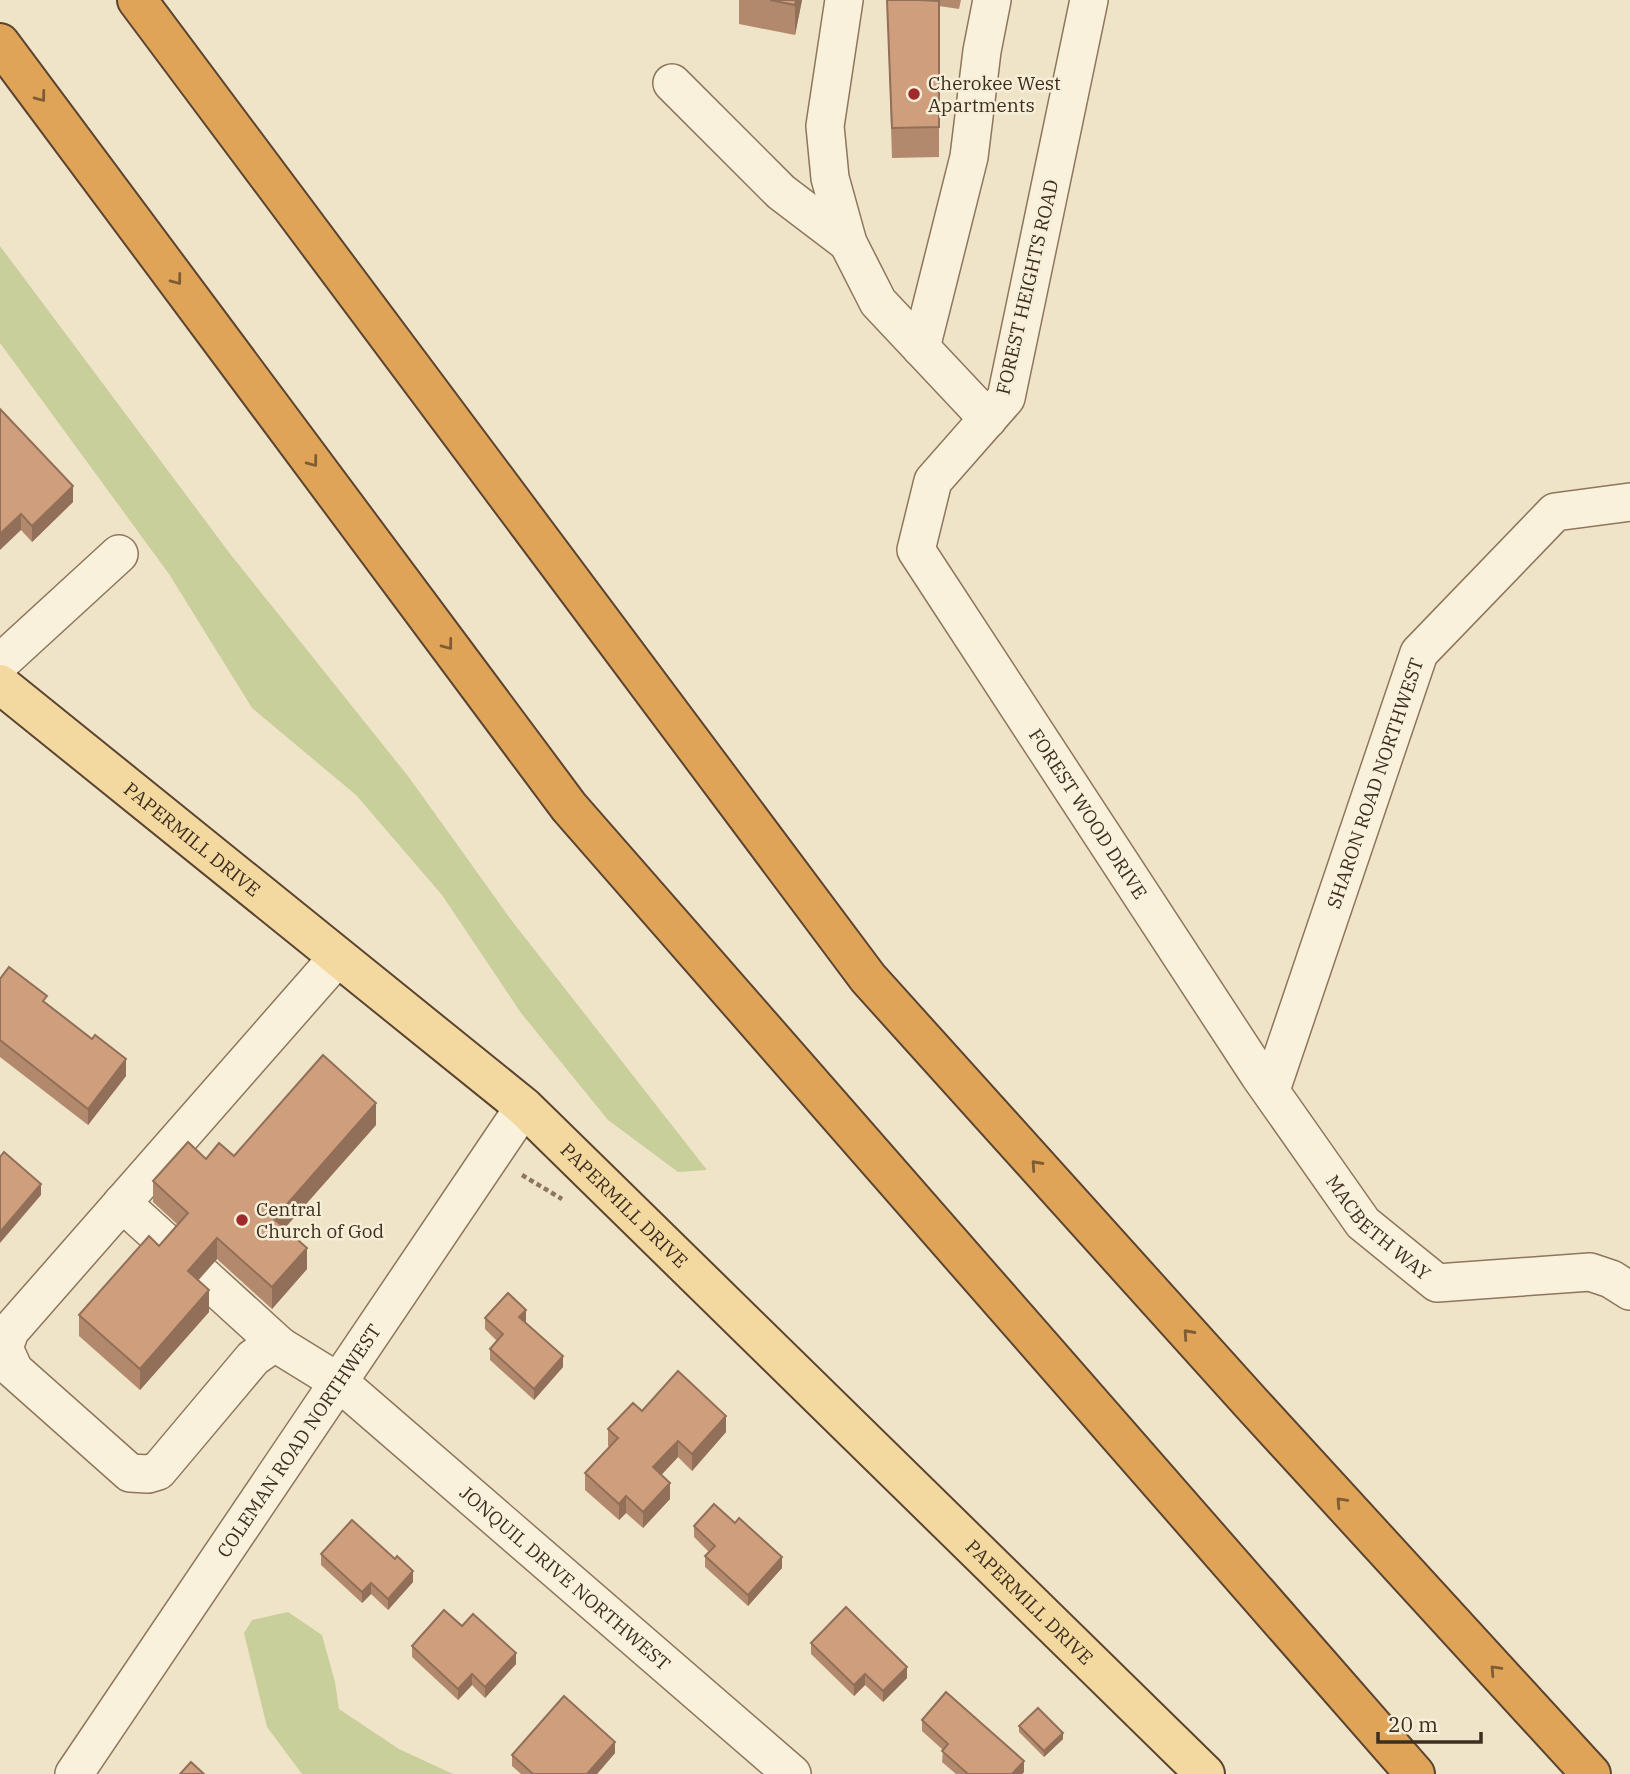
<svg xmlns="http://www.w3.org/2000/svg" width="1630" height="1774" viewBox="0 0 1630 1774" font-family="'IBM Plex Serif',serif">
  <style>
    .green { fill: #c9cf9b }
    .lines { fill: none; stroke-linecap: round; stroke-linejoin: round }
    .minor-casing { stroke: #8d765c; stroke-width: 40 }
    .major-casing { stroke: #5b4430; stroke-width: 42 }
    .highway-casing { stroke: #5b4430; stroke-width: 42 }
    .path { stroke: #8d765c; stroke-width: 4.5; stroke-dasharray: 5 3.5; stroke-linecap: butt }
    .minor { stroke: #faf1dc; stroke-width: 37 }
    .major { stroke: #f3d9a0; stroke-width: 38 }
    .highway { stroke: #e0a458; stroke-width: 38 }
    .wall { fill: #b2896c }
    .shaded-wall { fill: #916f58 }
    .building { fill: #cf9f7d; stroke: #916f58; stroke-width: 2 }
    .oneway { stroke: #7e5d36 }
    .poi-dot { fill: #9e2a2b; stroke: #f7eed8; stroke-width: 2.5 }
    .labels { text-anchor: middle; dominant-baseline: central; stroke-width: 5; stroke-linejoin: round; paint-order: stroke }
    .poi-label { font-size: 19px; fill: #3d2e20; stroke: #f7eed8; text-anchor: start }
    .street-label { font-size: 19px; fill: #3d2e20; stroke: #f7eed8 }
  </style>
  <rect width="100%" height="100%" fill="#f0e4c8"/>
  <path class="green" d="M0,246L231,555L408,776L512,921L707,1170L678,1172L608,1120L521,1013L442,895L356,795L252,708L169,574L0,343Z
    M288,1612L322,1635L335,1682L339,1709L399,1749L453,1774H302L267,1727L244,1633L252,1620Z"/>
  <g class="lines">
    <g class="minor-casing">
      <g id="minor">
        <path d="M844,0L825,126L830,178L848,243L878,302L988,419"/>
        <path id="s1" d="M1089,0L1006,398L933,481L916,550L1259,1075L1363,1223L1437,1283L1590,1272L1611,1279L1630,1291"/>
        <path d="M672,83L781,192L848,243"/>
        <path d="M921,348L969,157L982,51L992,0"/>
        <path d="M0,663L119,554"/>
        <path id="s2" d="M338,957L10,1331L4,1348L14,1370L130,1473L148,1474L158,1471L253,1358L270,1346H280L340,1383L792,1774"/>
        <path id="s3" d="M1271,1090L1419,653L1555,512L1630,502"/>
        <path d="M122,1203L174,1250"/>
        <path d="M202,1275L280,1346"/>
        <path id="s4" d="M74,1774L524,1107"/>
      </g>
    </g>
    <g class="major-casing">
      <g id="major">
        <path id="s5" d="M0,684L524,1107L1205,1774"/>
      </g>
    </g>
    <g class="highway-casing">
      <path id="highway" d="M137,0L868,978L1252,1404L1591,1774
        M0,43L569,807L1415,1774"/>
    </g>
    <path class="path" d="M522,1175L562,1199"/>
    <use href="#minor" class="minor"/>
    <use href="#major" class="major"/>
    <use href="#highway" class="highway"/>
  </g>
  <path class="wall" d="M739,0H802L795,35L739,24Z
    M887,0H961L959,9L939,6V157L892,158Z
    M0,409L73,502L32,542L21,530Z
    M0,979L47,1004L92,1039L126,1076L88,1125L0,1057Z
    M376,1125L285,1228L307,1269L272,1309L217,1259L198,1280L209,1312L140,1390L79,1336V1315L159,1246L178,1225L153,1202V1181L206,1159L234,1156Z
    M485,1318L526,1321L525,1322L563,1367L534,1400L490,1360V1349L497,1341L485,1329Z
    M642,1411L726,1432L692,1471L678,1457L661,1475L670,1499L643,1528L626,1513L619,1520L585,1490V1473L610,1447L608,1446V1429Z
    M694,1526L782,1568L748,1606L705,1567V1556L709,1552L694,1537Z
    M321,1554L413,1582L388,1610L371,1594L362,1603L321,1565Z
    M462,1626L516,1664L485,1698L472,1685L458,1700L412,1657V1646Z
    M811,1643L907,1678L883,1702L865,1685L854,1696L811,1654Z
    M922,1720L1024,1772L1022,1774H956L942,1762L943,1750L922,1731Z
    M1019,1726L1063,1739L1044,1757L1019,1732Z
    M615,1753L597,1774H521L512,1766V1755Z"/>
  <path class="shaded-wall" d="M796,0H802L795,35V5Z
    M73,486V502L32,542V526Z
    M21,514V530L0,550V534Z
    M126,1059V1076L88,1125V1109Z
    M376,1103V1125L274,1240V1219Z
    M41,1184V1195L0,1243V1232Z
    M217,1238V1259L188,1292V1271Z
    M307,1248V1269L272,1309V1287Z
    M209,1290V1312L140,1390V1369Z
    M526,1310V1321L519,1328V1317Z
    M563,1356V1367L534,1400V1389Z
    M726,1416V1432L692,1471V1454Z
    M678,1441V1457L653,1484V1467Z
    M670,1483V1499L643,1528V1512Z
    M626,1496V1513L619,1520V1504Z
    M782,1557V1568L748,1606V1595Z
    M413,1571V1582L388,1610V1599Z
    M371,1583V1594L362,1603V1592Z
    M516,1653V1664L485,1698V1687Z
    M907,1667V1678L883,1702V1691Z
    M472,1674V1685L458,1700V1689Z
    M865,1674V1685L854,1696V1685Z
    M1063,1733V1739L1044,1757V1751Z
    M615,1742V1753L597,1774H587Z
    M1024,1761V1772L1022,1774H1012Z"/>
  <path class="building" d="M770,0H796L795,5Z
    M887,0H919L939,1V127L892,128Z
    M0,409L73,486L32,526L21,514L0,534Z
    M9,967L47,996L43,1001L92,1039L95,1035L126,1059L88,1109L0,1040V979Z
    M323,1055L376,1103L274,1219L307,1248L272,1287L217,1238L188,1271L209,1290L140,1369L79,1315L149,1236L159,1246L188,1213L153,1181L188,1142L206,1159L219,1143L234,1156Z
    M4,1152L41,1184L0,1232V1157Z
    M508,1293L526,1310L519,1317L563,1356L534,1389L490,1349L503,1334L485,1318Z
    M678,1371L726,1416L692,1454L678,1441L653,1467L670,1483L643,1512L626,1496L619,1504L585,1473L618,1438L608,1429L633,1403L642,1411Z
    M714,1504L735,1523L739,1518L782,1557L748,1595L705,1556L715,1546L694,1526Z
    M352,1520L395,1559L397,1556L413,1571L388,1599L371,1583L362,1592L321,1554Z
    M846,1607L907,1667L883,1691L865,1674L854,1685L811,1643Z
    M444,1610L462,1626L473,1614L516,1653L485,1687L472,1674L458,1689L412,1646Z
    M946,1692L1024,1761L1012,1774H968L942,1751L948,1744L922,1720Z
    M564,1696L615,1742L587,1774H533L512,1755Z
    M1038,1708L1063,1733L1044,1751L1019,1726Z
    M191,1762L204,1774H180Z"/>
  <defs><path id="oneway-chevron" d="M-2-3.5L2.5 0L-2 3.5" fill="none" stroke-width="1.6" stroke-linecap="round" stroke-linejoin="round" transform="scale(1.75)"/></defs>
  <g class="oneway">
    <use href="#oneway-chevron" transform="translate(41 97) rotate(53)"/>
    <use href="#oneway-chevron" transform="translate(177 280) rotate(53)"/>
    <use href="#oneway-chevron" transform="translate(313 462) rotate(53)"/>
    <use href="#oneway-chevron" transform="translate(448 645) rotate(53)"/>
    <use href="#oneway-chevron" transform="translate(1036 1165) rotate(-132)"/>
    <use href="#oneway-chevron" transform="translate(1188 1334) rotate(-132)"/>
    <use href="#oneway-chevron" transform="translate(1341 1502) rotate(-133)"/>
    <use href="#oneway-chevron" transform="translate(1495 1670) rotate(-133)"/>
  </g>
  <g class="poi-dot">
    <circle cx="914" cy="94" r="7"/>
    <circle cx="242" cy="1220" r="7"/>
  </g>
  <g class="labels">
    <g class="poi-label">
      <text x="928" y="83">Cherokee West<tspan x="928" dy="22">Apartments</tspan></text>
      <text x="256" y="1209">Central<tspan x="256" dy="22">Church of God</tspan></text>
    </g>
    <g class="street-label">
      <text transform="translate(1027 287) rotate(-77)">FOREST HEIGHTS ROAD</text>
      <text stroke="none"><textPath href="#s3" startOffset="324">SHARON ROAD NORTHWEST</textPath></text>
      <text stroke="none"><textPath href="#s1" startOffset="903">FOREST WOOD DRIVE</textPath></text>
      <text stroke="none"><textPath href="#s5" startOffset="247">PAPERMILL DRIVE</textPath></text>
      <text stroke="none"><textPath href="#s5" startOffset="814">PAPERMILL DRIVE</textPath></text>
      <text stroke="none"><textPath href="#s1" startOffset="1410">MACBETH WAY</textPath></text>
      <text stroke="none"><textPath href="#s4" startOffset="402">COLEMAN ROAD NORTHWEST</textPath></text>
      <text stroke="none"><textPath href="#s2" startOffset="1270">JONQUIL DRIVE NORTHWEST</textPath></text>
      <text stroke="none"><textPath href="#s5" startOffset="1381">PAPERMILL DRIVE</textPath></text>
    </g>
  </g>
  <path d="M1378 1732v10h103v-10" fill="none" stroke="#3d2e20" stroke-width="3.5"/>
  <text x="1388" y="1732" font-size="21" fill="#3d2e20" stroke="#f7eed8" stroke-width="5" paint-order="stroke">20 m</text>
</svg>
